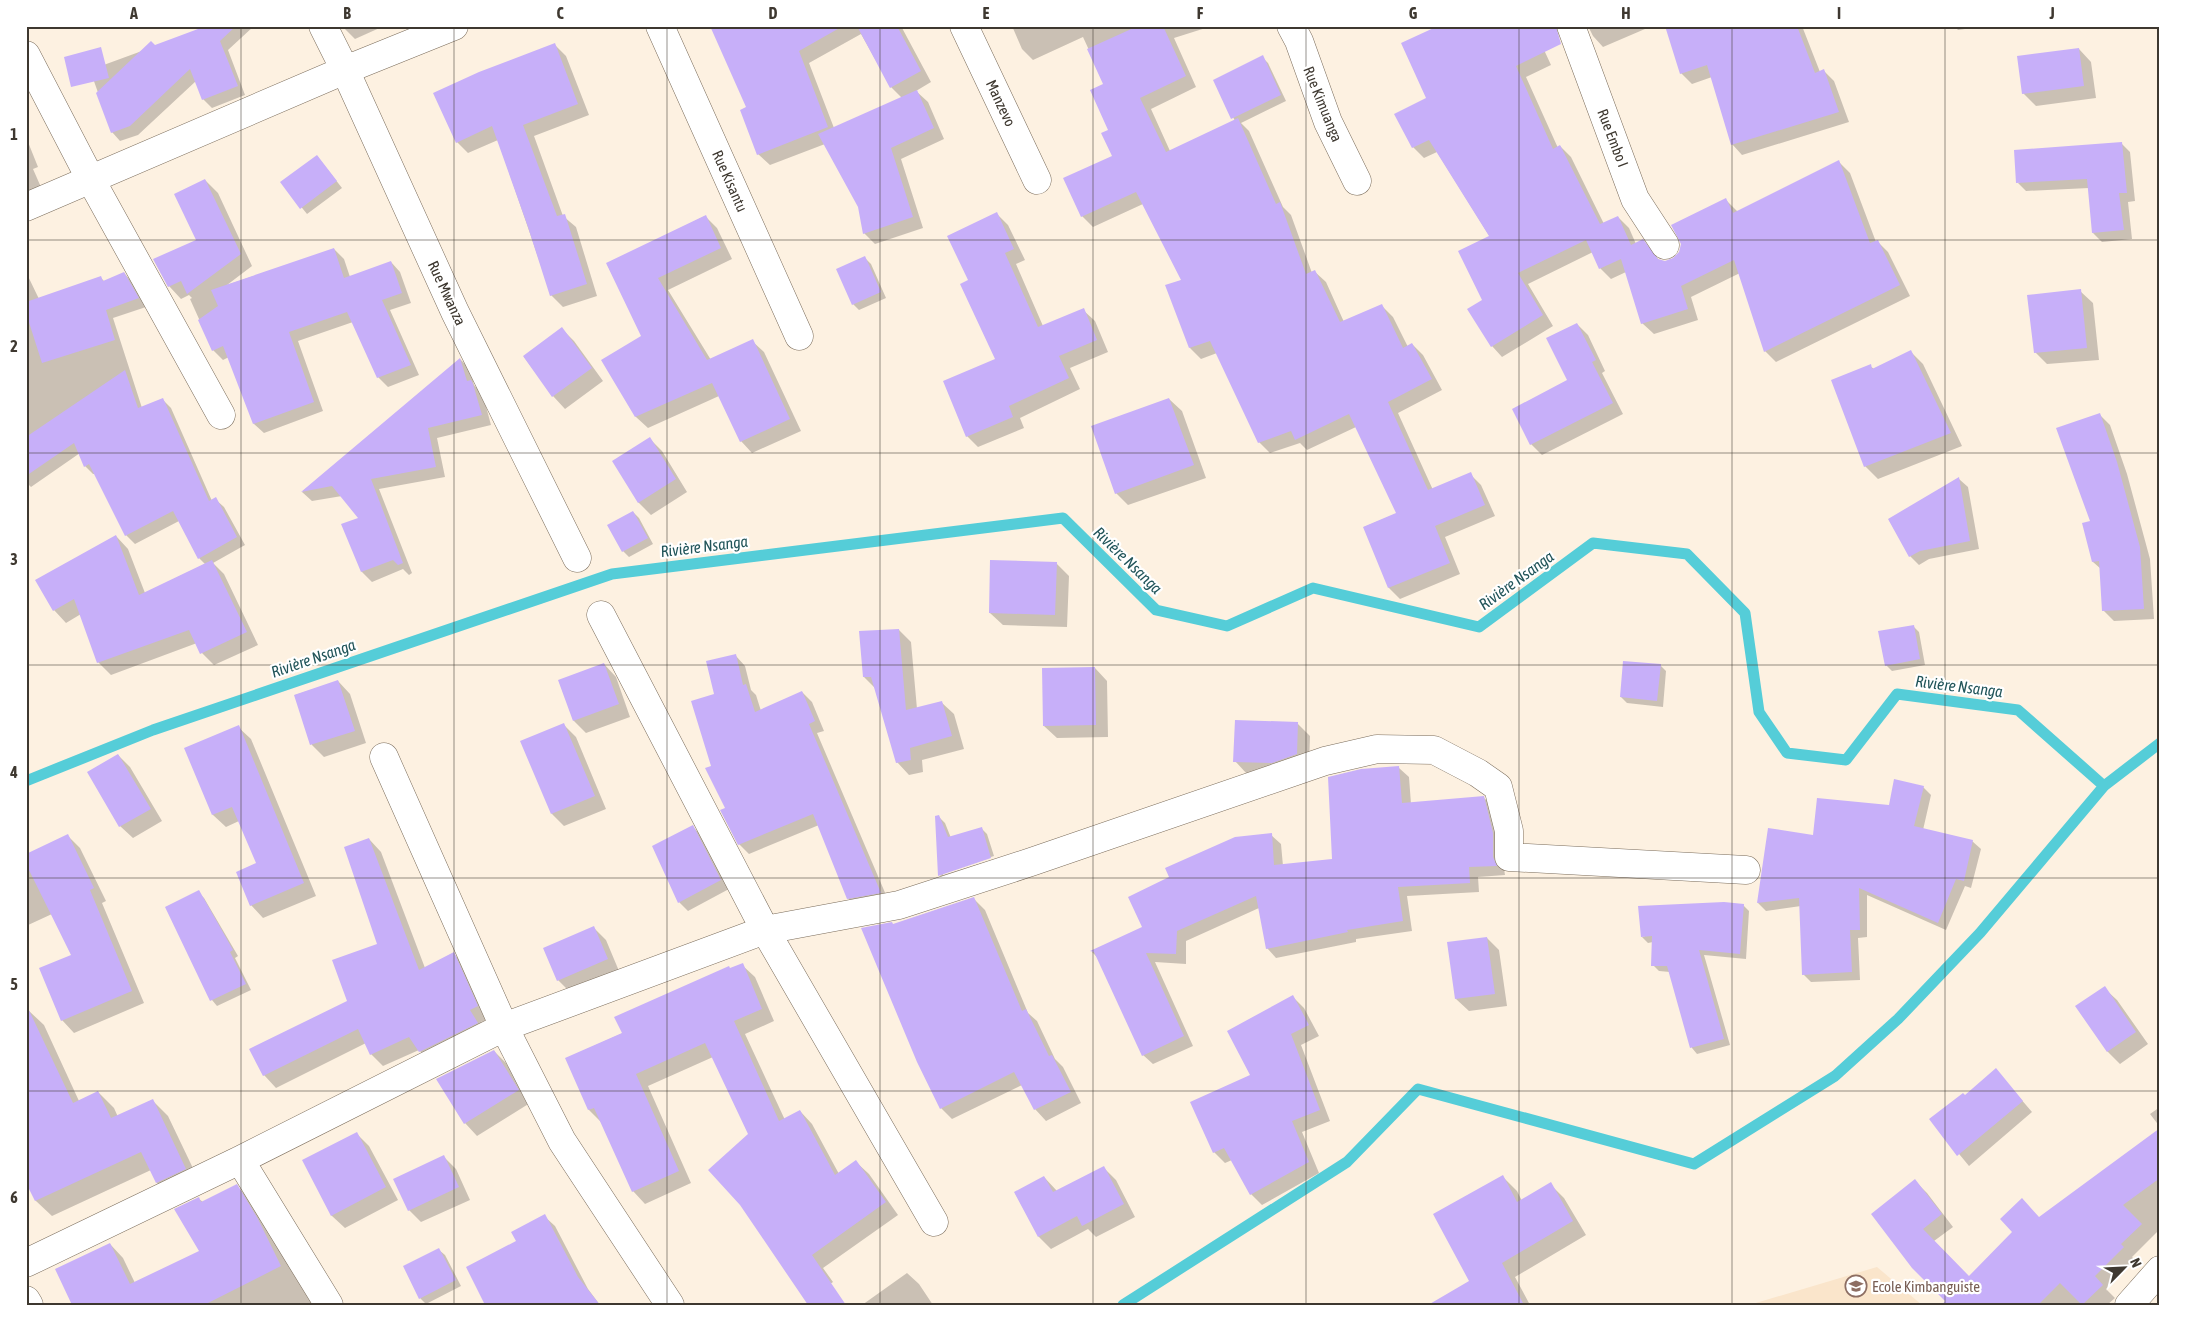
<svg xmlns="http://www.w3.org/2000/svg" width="2186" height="1331" viewBox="0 0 2186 1331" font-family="'Asap Condensed',sans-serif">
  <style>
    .built { fill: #fae5cb }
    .shadow { fill: #0003; fill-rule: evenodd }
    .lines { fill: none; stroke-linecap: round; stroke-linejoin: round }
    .stream { stroke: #55cdd8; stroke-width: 11 }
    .building { fill: #c7aff9 }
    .minor-casing { stroke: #7b6d5c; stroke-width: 29 }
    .minor { stroke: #fff; stroke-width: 28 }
    .grid { fill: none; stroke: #3e3830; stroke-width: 1; stroke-opacity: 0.55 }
    .labels { text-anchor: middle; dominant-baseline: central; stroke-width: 4.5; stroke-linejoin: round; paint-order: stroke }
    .street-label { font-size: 15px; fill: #3e3830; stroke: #fff }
    .education-label { font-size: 15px; fill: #785e54; stroke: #fff; text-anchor: start }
    .water-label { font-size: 16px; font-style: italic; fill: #22555a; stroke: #fff }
    .neatline { fill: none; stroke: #3e3830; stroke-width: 2 }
    .grid-label { font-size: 16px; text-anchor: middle; font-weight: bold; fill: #3e3830 }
  </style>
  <rect width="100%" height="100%" fill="#fdf1e1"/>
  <path class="built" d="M1877,1267L1922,1305H1749Z"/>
  <path class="shadow" d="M210,26H254L228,50L245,95L212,108L203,99L196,81L138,135L120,141L112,132L90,70Z
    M342,26H384L355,39Z
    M711,26H901L931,82L916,91L928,102L944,139L901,159L923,228L875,244L864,233L859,206L825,144L770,165L758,154L748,108ZM861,34L891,87L902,98L834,128L809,63Z
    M1012,26H1212L1174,38L1196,87L1151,109L1170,151L1235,121L1215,81L1262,57L1268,63L1286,101L1241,123L1249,131L1283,207L1291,215L1312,273L1314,271L1326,282L1344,322L1382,306L1393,317L1408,347L1412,344L1423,355L1442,390L1398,413L1433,490L1470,474L1481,485L1495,516L1445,537L1460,574L1400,599L1389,588L1364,527L1398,513L1356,427L1307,450L1300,443L1270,453L1259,442L1217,353L1201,359L1190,348L1167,286L1182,280L1143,204L1093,227L1082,216L1113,156L1105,85L1083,37L1033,60L1022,49Z
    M1533,26L1551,65L1526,77L1558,148L1560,146L1571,157L1604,224L1618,217L1629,228L1636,244L1642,241L1659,260L1666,262L1675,259L1726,200L1738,212L1839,162L1850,173L1876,242L1877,241L1888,252L1910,296L1776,362L1765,351L1740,273L1691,297L1698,320L1654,334L1642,323L1626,272L1611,279L1600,268L1593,252L1528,284L1553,326L1502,357L1492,346L1484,301L1490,237L1437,152L1424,158L1413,147L1428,99Z
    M1588,26H1652L1603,47L1593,36Z
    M1666,26H1802L1820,72L1824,71L1834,81L1849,122L1742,155L1732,144L1712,77L1692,84L1681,73Z
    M1954,26H1986L1958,30Z
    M554,44L566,56L589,115L534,136L563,216L576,227L597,296L563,307L551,295L498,140L468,153L457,142Z
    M2079,49L2091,62L2096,98L2036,106L2023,93Z
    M26,137L38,167L33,169L44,194L26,202Z
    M2121,143L2130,152L2135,201L2128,202L2132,239L2102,242L2093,233L2089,188L2026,191L2018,183Z
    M317,156L342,188L307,214L282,183Z
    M205,180L218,193L252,266L227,285L334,249L344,259L350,277L391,262L400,272L411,303L390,310L419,375L388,387L378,377L353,322L298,341L323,411L264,433L254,424L229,357L223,360L213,350L190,299L192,298L189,295L181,299L169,286L198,240Z
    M997,214L1008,225L1025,260L1016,264L1043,326L1083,310L1095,321L1108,352L1070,368L1080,389L1020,418L1024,428L978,447L967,436L997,360L969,281Z
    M705,216L717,228L732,259L668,290L711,360L752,341L764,352L801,431L752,453L741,441L719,396L648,428L636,417L603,360L643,337L607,264Z
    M865,258L871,264L886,298L859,310L853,304Z
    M26,272L39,299L100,277L105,282L124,273L132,282L146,307L113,318L142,408L163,400L171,408L212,501L215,499L224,507L245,545L213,563L224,574L258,645L214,665L202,653L197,643L111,675L98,662L81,614L66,623L54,610L116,536L128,549L145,593L205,564L199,558L179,521L135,544L126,535L95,474H93L85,466L80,453L31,487L26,482Z
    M2080,291L2093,303L2099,360L2047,364L2035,352Z
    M1577,324L1588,335L1605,371L1602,373L1623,414L1542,455L1531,444L1569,381Z
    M562,329L574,341L603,381L565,409L553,396L524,357Z
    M1911,352L1923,364L1962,446L1878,479L1865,466L1833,381L1870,366L1874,369Z
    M460,359L470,369L474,385L483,395L491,425L437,438L445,477L379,489L412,573L409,575L403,569L372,582L362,572L343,525L360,518L342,496L312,501L302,492Z
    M1169,399L1182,411L1206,478L1128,505L1116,493Z
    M2099,414L2110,425L2127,474L2150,559L2154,619L2114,621L2103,610L2101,569L2093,562L2091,522Z
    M650,439L662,451L687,492L651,515L638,502Z
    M1959,479L1968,487L1979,549L1929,559L1919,565L1910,556L1889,520Z
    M633,512L639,518L653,544L629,557L623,551Z
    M1056,563L1069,576L1067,627L1003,625L990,613Z
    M1913,626L1919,632L1925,665L1892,671L1886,665Z
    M899,630L911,642L917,709L941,702L954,714L964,749L922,760L923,772L909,775L897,762L876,689L864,677Z
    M736,656L745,666L751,690L756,695L761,711L802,692L812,702L824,731L817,733L889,902L858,908L848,898L819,825L749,854L739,844L712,766L715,695Z
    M604,664L616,677L630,717L586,733L574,721L559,681Z
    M1660,665L1666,671L1663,707L1627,703L1621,697Z
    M1095,668L1107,681L1108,737L1057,738L1044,726Z
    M338,681L350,694L366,743L324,757L312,745L295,695Z
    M1297,723L1310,736L1309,766L1247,774L1235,761Z
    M564,725L576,737L606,809L564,826L552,814Z
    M238,727L251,739L316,896L263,918L251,905L258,863L239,821L226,827L213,815L186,748Z
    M118,755L130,767L162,821L133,838L120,826Z
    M1399,768L1409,777L1411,804L1484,798L1494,807L1505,875L1478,877L1479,892L1407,896L1412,931L1356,939V942L1276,958L1267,948L1259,908L1186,941V964L1155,962L1193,1046L1153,1064L1143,1055L1098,958L1092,952L1144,928L1271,835L1281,844L1283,866L1334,860Z
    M1923,787L1931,795L1923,830L1972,841L1981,849L1971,888L1965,886L1946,930L1867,895V937L1858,938L1860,980L1811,982L1803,974L1801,906L1766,911L1758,903L1769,830L1814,837L1890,807Z
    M939,817L945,823L951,838L981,828L987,834L994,856L943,873V875L995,859L996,864L945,881L940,875Z
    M692,826L701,835L729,889L688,911L679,902Z
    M68,836L80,848L106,901L102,903L144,1003L74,1033L62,1020L72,956L52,914L26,926V855Z
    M369,839L381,852L425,968L453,953L466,966L489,1019L481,1022L489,1035L432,1064L419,1050L383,1066L371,1054L366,1043L276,1088L264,1075L349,1002L378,944Z
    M198,892L204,898L238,956L235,958L251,990L217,1006L212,1000L166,907Z
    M973,898L985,910L1028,1013L1037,1021L1055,1059L1063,1067L1081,1103L1046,1121L1035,1109L1022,1085L952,1119L941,1108Z
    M1743,905L1749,911L1746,959L1704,955L1730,1045L1697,1054L1692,1048L1670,972L1659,971L1653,965V942L1648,943L1642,937Z
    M594,928L606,940L619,971L570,992L558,980Z
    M1487,938L1499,950L1507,1006L1469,1011L1456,999Z
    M742,965L755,977L774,1021L745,1034L785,1120L800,1111L812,1124L839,1174L856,1162L869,1174L898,1215L823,1268L833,1282L809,1299L750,1134L713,1057L648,1086L691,1183L645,1204L633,1191L602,1123L589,1110L567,1058L623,1033Z
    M2104,988L2117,1000L2148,1044L2120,1064L2108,1052L2077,1007Z
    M1293,997L1304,1008L1319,1036L1301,1045L1330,1121L1302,1132L1319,1173L1262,1205L1251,1194L1232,1160L1225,1163L1214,1152Z
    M28,1010L44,1025L79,1101L98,1092L114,1108L118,1117L152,1100L168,1116L201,1185L172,1198L157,1183L151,1170L52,1216L36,1201L26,1180Z
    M494,1051L506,1063L530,1103L477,1136L465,1123Z
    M1996,1070L2032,1112L1969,1166L1931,1120L1965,1097Z
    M2160,1107V1127L2150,1114Z
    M2160,1130V1229L2132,1257L2135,1260L2106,1289L2115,1298L2107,1305H1951L1913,1267L1915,1181L1927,1193L1953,1227L1934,1241L1970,1278L2039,1218Z
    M357,1134L369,1146L398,1200L345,1228L332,1216L304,1161Z
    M444,1157L456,1169L470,1200L421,1222L409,1210Z
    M1104,1168L1116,1180L1135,1217L1096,1237L1088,1229L1051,1249L1039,1237L1015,1193L1044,1177L1057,1191Z
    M1503,1177L1517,1191L1522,1201L1550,1184L1564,1198L1586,1235L1515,1277L1530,1305H1431L1471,1281Z
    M236,1186L250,1199L278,1249L284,1255L315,1305H85L110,1244L123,1258L135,1283L200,1252L199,1199L203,1202Z
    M544,1216L555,1226L588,1289L600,1305H487L517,1242Z
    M439,1250L445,1255L461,1286L426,1304L420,1298Z
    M907,1273L919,1284L933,1305H862Z"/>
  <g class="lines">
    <path class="stream" d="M26,781L153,730L612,574L1063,518L1156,610L1227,626L1313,588L1479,627L1593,543L1687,554L1745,613L1759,712L1787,753L1846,760L1897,694L2018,710L2104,786
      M1123,1305L1347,1162L1418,1089L1694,1164L1835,1076L1898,1019L1980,933L2104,786L2160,743"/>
  </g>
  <path class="building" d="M206,26H236L220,41L238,86L202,100L190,69L130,126L111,133L96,93L151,41L155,45Z
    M710,26H843L799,51L828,127L757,155L740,110L746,107Z
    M857,26H897L921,71L890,88Z
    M1138,26H1163L1186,76L1140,98L1166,152L1238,118L1276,204L1280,202L1306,274L1315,270L1340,322L1382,304L1403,348L1412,343L1432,379L1388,402L1428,490L1471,472L1485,505L1435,526L1450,563L1388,588L1363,527L1396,513L1349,414L1295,440L1291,431L1258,443L1210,341L1189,348L1165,285L1181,280L1136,192L1081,217L1063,178L1112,156L1101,133L1108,130L1090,90L1103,84L1087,49Z
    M1438,26H1556L1561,44L1516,66L1553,149L1560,145L1600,224L1618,216L1631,245L1643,239L1658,259L1665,261L1673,258L1679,252L1681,244L1671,225L1726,198L1733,213L1839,160L1870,243L1878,240L1900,285L1764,352L1734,260L1681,286L1688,309L1641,324L1621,259L1599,269L1586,240L1518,273L1543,315L1491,347L1467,309L1482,300L1458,251L1489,236L1429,140L1412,148L1394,114L1426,98L1401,43Z
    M1665,26H1797L1815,73L1824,69L1839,112L1731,145L1707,65L1680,74Z
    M555,43L578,104L523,125L557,216L565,214L587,284L550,296L528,227L492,126L456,143L433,93L479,72Z
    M101,47L109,78L71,87L64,57Z
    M2079,48L2084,86L2022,94L2017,56Z
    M1263,55L1281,95L1231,119L1213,80Z
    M917,90L934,128L891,148L913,217L863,234L858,207L818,134Z
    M2122,142L2127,193H2119L2124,230L2092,233L2087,179L2016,183L2014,150Z
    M317,155L337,181L300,209L280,182Z
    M205,179L241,254L187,294L181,281L168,287L153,259L196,240L174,194Z
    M997,212L1014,249L1005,253L1038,327L1084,308L1097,340L1059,356L1069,378L1009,406L1013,417L966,437L943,381L995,359L960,284L968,280L947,236Z
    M706,215L721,248L658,278L707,360L753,339L790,419L740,442L712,383L635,417L601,360L641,336L606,263Z
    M334,248L344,278L391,261L402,293L382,300L411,365L377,378L347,312L289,332L314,402L253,424L223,346L212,351L198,320L218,306L211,290Z
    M865,256L881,292L852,305L836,269Z
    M124,272L139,298L106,310L115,340L42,363L26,313V302L101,276L103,281Z
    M2081,289L2087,348L2034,353L2027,295Z
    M1577,323L1596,360L1592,362L1613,403L1530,445L1512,409L1567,380L1546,338Z
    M562,327L592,368L552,397L523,356Z
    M1911,350L1951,433L1864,467L1831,380L1871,364L1872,369Z
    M460,358L467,381L471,380L473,384L482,415L428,428L436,467L371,479L403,563L398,565L393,560L361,572L341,524L358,518L332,486L301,492Z
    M125,370L138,408L163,398L209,501L216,497L237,537L198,559L173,511L125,536L89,464L84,467L74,443L26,476V437Z
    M1169,398L1194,465L1115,494L1091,426Z
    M2100,413L2117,462L2140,547L2144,609L2102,611L2099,561L2092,562L2082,523L2090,521L2056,428Z
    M650,437L676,479L638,503L612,461Z
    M1959,477L1970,541L1920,551L1909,557L1888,519Z
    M633,511L648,538L622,552L607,525Z
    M116,535L139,595L212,560L247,632L200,654L189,630L97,663L74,599L53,611L35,580Z
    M990,560L1057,562L1055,615L989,613Z
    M1914,625L1920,659L1885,666L1878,631Z
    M899,629L906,710L942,701L952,736L910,748L911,760L896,763L871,677H863L859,631Z
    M736,654L743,685L746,684L755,712L802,691L815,721L809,724L881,893L847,899L813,814L738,845L720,810L725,808L705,768L711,766L691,701L714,694L706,661Z
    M1623,661L1661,664L1657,701L1620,697Z
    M604,663L619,704L573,721L558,680Z
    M1095,667L1096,725L1043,726L1042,668Z
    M338,680L355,731L310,745L294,695Z
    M1235,720L1298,722L1297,754L1272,763L1233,762Z
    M564,723L595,796L551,814L520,741Z
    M239,725L304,883L250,906L236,872L256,863L232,807L212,815L184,748Z
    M118,754L151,809L119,827L87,772Z
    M1399,766L1402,803L1484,796L1493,833V857L1497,866L1469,867L1470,883L1398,887L1403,921L1347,930L1348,932L1266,949L1256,896L1177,931L1176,954L1146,953L1184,1036L1142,1056L1094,952L1090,951L1142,927L1128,897L1169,877L1165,868L1235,837L1272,833L1274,865L1332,859L1328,777L1361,769Z
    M1894,779L1924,786L1914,826L1973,840L1964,881L1956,879L1938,923L1859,888L1860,930H1850L1852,972L1802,975L1799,898L1757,903L1768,828L1813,835L1817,798L1889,805Z
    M939,815L948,837L982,827L991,858L938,876L935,816Z
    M693,825L721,880L678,903L652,846Z
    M68,834L94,888L90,890L132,991L61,1021L39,968L71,955L26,864V854Z
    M369,838L419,970L454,952L478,1006L470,1010L478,1023L419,1052L409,1037L370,1055L358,1029L263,1076L249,1049L347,1001L332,960L377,944L344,847Z
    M199,890L233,950L230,952L246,984L210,1001L165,907Z
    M974,897L1022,1011L1026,1009L1049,1056L1052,1055L1071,1092L1034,1110L1014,1072L940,1109L917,1062L861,928L892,922L893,924Z
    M1724,902L1744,904L1740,954L1699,950L1724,1039L1690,1048L1667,966H1651L1652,936L1641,937L1638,906Z
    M594,926L608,959L557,981L543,948Z
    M1487,937L1495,994L1455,999L1447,942Z
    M743,963L762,1009L734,1021L779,1121L800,1110L835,1175L856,1160L886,1202L812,1255L846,1305H808L740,1205L708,1170L748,1134L705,1043L636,1074L679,1171L632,1192L594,1108L588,1110L565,1058L622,1033L614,1017L729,966L730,968Z
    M2105,986L2136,1032L2107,1052L2075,1006Z
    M1293,995L1309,1025L1291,1034L1320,1110L1292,1121L1309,1162L1250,1195L1224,1148L1213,1153L1190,1102L1250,1075L1227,1031Z
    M26,1004L73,1103L98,1091L111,1118L153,1099L186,1169L156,1183L141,1152L35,1201L26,1183Z
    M494,1050L519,1090L464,1124L436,1079Z
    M1996,1068L2023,1101L1957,1156L1929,1119L1963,1093L1965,1095Z
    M2160,1128V1178L2123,1205L2142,1224L2121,1244L2124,1247L2095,1276L2103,1285L2082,1305L2060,1283L2038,1305H1942L1945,1301L1912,1268L1871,1214L1915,1179L1942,1214L1923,1229L1969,1276L2012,1232L2000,1219L2022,1198L2039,1217Z
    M357,1132L386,1187L331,1216L302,1160Z
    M444,1155L459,1187L408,1211L393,1179Z
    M1104,1166L1124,1204L1082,1226L1077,1216L1038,1237L1014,1192L1044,1176L1053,1192Z
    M1503,1175L1517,1202L1551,1182L1573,1221L1502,1263L1524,1305H1428L1469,1281L1433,1214Z
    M237,1184L258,1219L281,1266L204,1305H72L55,1269L110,1243L130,1284L199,1251L174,1209L199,1197L201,1202Z
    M545,1214L578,1277L600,1305H485L466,1267L516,1241L511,1232Z
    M439,1248L456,1280L419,1299L403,1266Z"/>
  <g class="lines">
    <g class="minor-casing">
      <path id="minor" d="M323,26L345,70L455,312L577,558
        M660,26L799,336
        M964,26L1037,180
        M1291,26L1299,41L1328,122L1357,181
        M1571,26L1635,199L1665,245
        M26,55L91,180L221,415
        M26,207L345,70L454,26
        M601,615L765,930L934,1222
        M384,757L504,1027L562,1141L670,1305
        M240,1160L329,1305
        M26,1263L240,1160L504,1027L765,930L899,905L1031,862L1325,761L1377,749L1434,750L1478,773L1498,787L1509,831V857L1746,870
        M26,1300L29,1305
        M2129,1305L2160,1270"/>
    </g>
    <use href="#minor" class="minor"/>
  </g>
  <path class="grid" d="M241,26V1305M454,26V1305M667,26V1305M880,26V1305M1093,26V1305M1306,26V1305M1519,26V1305M1732,26V1305M1945,26V1305M26,240H2160M26,453H2160M26,665H2160M26,878H2160M26,1091H2160"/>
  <defs>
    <g id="school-ring" transform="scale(1.125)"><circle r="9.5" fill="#fff" stroke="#8d6e63" stroke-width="1.5"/><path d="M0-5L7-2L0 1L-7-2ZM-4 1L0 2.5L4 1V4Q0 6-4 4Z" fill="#8d6e63"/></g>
  </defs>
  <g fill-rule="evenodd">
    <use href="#school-ring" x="1856" y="1286"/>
  </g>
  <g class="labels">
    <g class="street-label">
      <text transform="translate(1001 103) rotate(65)">Manzevo</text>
      <text transform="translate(1323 104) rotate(68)">Rue Kimuanga</text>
      <text transform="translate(1613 138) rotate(69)">Rue Embo I</text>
      <text transform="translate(730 181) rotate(66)">Rue Kisantu</text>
      <text transform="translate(447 293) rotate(65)">Rue Mwanza</text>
    </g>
    <g class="education-label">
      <text x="1872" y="1286">Ecole Kimbanguiste</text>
    </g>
    <g class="water-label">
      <text transform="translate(704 546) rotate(-7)">Rivière Nsanga</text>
      <text transform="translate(1128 560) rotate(44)">Rivière Nsanga</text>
      <text transform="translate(1516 580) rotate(-36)">Rivière Nsanga</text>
      <text transform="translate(313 658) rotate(-19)">Rivière Nsanga</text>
      <text transform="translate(1959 686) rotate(7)">Rivière Nsanga</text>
    </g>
  </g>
  <rect width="2186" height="1331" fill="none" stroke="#ffffff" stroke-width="55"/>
  <g transform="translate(2124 1268) rotate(66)" stroke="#ffffff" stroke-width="4" paint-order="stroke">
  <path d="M0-4L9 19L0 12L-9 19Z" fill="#3e3830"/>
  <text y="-8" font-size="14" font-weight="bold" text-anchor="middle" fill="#3e3830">N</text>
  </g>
  <rect x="28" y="28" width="2130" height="1276" class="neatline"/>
  <g class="grid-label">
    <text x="134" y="19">A</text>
    <text x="347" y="19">B</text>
    <text x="560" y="19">C</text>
    <text x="773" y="19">D</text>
    <text x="986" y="19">E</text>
    <text x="1200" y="19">F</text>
    <text x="1413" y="19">G</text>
    <text x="1626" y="19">H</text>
    <text x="1839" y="19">I</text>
    <text x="2052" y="19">J</text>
    <text x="14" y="140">1</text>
    <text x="14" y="352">2</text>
    <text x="14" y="565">3</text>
    <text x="14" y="778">4</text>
    <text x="14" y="990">5</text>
    <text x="14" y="1203">6</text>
  </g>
</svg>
